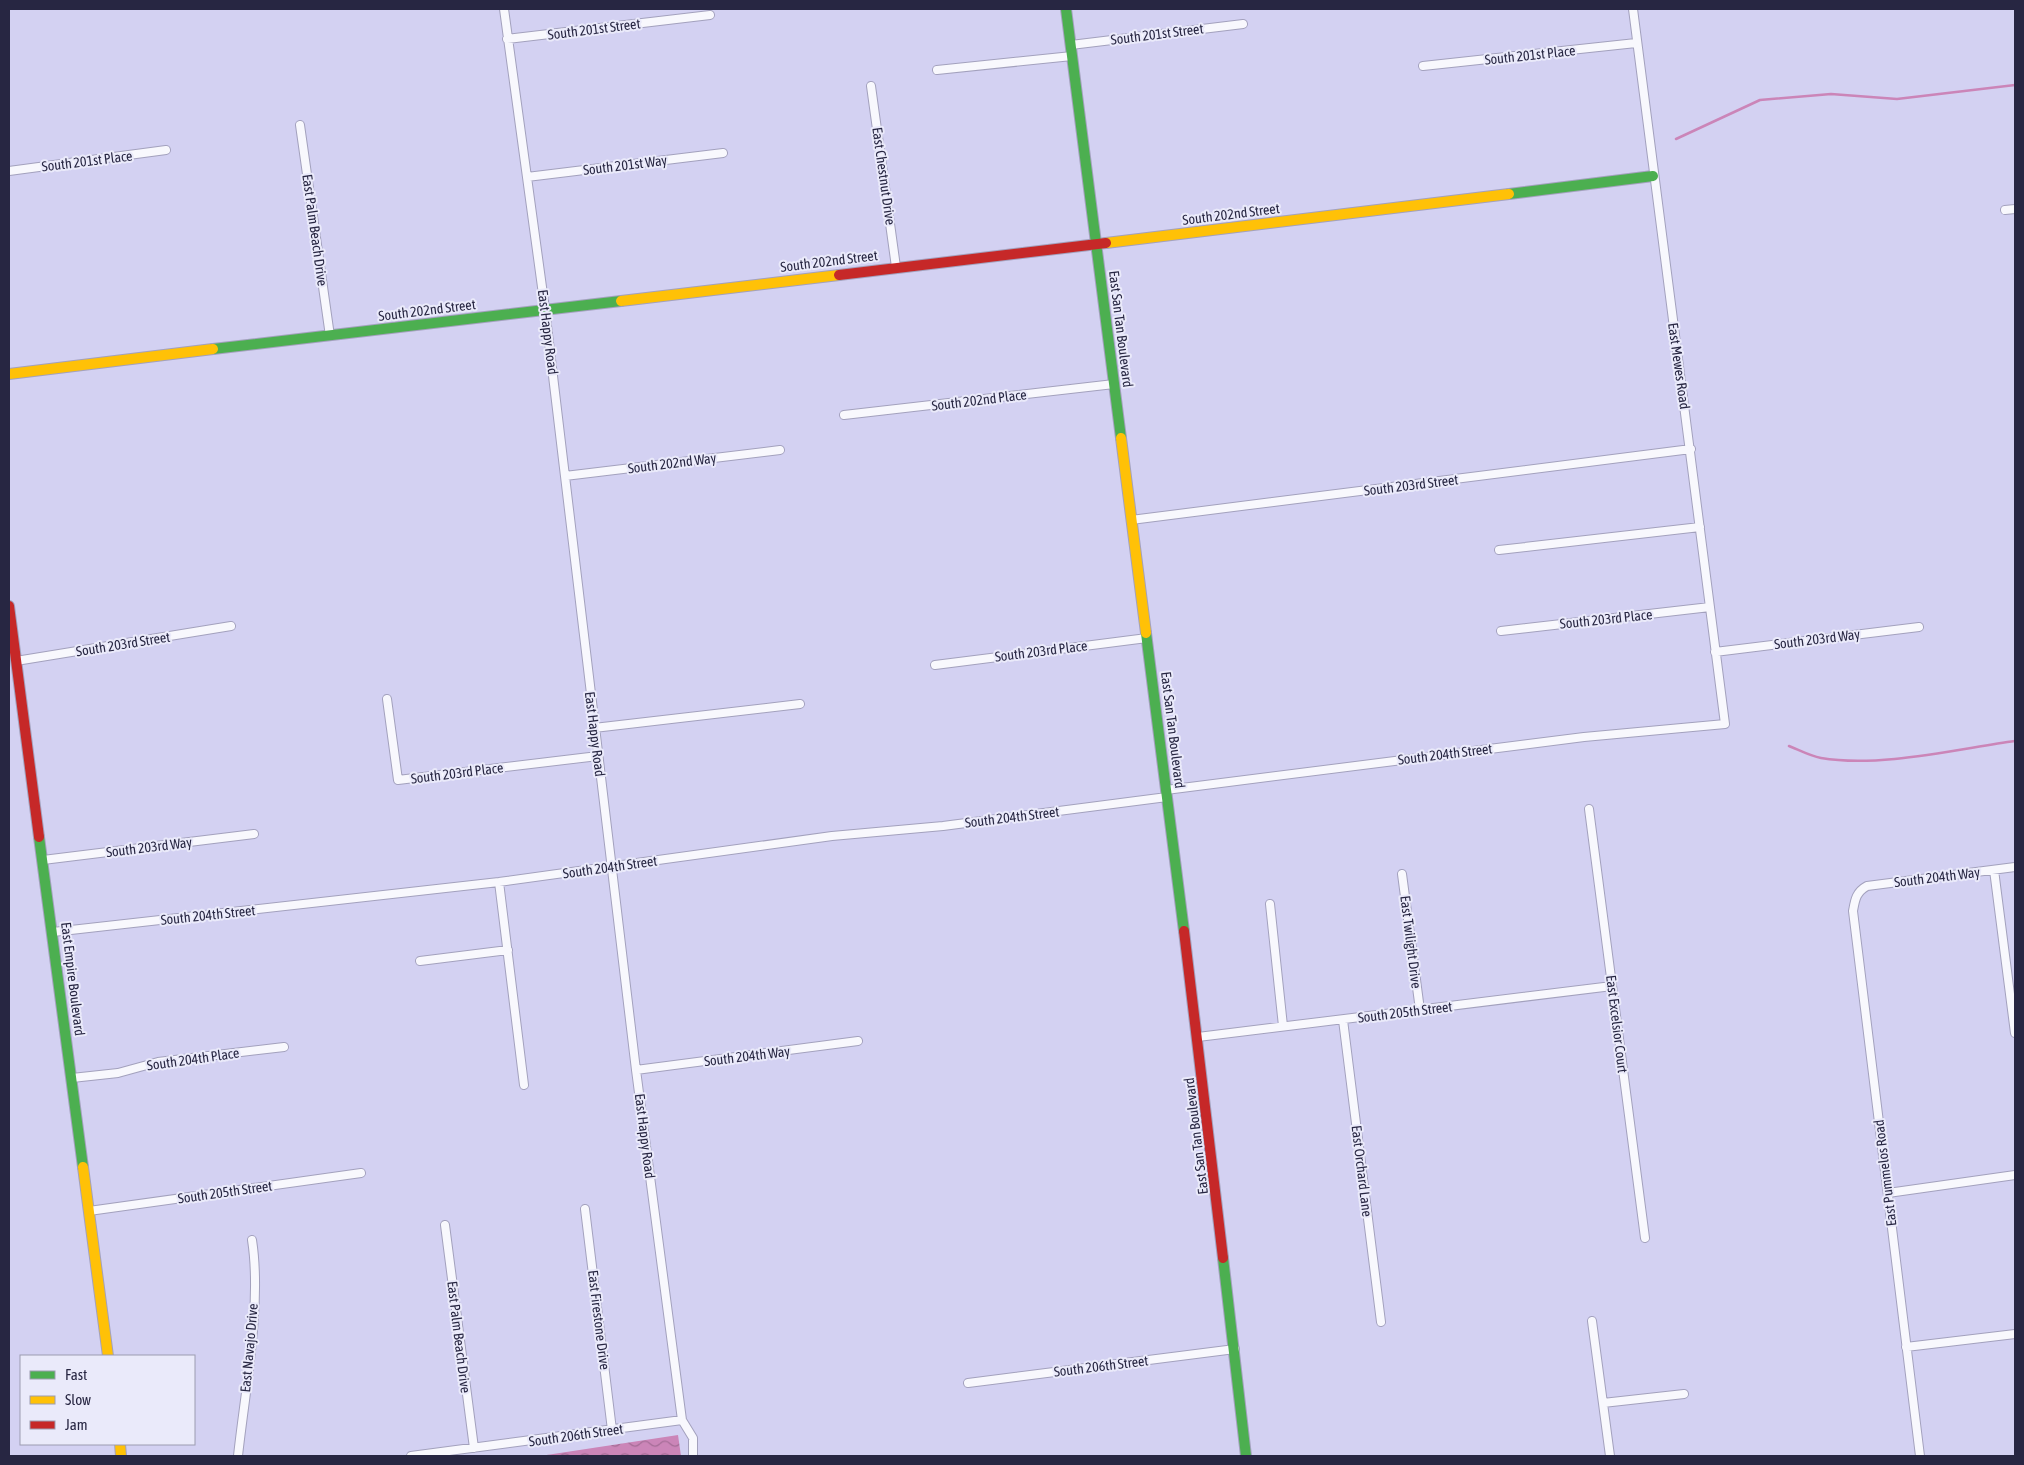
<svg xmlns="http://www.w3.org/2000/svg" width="2024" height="1465" viewBox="0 0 2024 1465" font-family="'Asap Condensed',sans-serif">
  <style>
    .water { fill: url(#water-waves) }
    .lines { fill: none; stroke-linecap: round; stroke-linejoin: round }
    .stream { stroke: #cb85b8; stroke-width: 2.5 }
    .street-casing { stroke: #a3a1bd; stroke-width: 10 }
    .fast-casing { stroke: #a3a1bd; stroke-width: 12 }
    .slow-casing { stroke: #a3a1bd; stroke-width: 12 }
    .jam-casing { stroke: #a3a1bd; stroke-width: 12 }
    .street { stroke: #f8f8fd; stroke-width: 8 }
    .fast { stroke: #4caf50; stroke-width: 10 }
    .slow { stroke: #ffc107; stroke-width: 10 }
    .jam { stroke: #c62828; stroke-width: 10 }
    .labels { text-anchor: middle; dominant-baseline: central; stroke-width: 4; stroke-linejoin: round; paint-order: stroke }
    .street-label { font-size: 14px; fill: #272642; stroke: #eaeafa }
  </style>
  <defs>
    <pattern id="water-waves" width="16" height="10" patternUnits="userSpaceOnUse" patternTransform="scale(1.25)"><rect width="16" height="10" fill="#cb85b8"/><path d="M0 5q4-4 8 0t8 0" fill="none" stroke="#a56d97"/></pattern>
  </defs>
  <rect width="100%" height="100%" fill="#d3d1f2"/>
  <path class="water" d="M678,1435L681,1456H540Z"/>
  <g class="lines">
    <path class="stream" d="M1676,139L1760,100L1831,94L1897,99L2015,85
      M1789,746C1799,750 1810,756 1821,758C1879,768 1957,749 2015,741"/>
    <g class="street-casing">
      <path id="street" d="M504,9L545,309L636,1070L682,1420L693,1438V1456
        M507,39L710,15
        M1071,45L1243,24
        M1423,66L1636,43
        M937,70L1072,56
        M871,86L896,267
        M300,125L330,336
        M9,171L166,150
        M527,177L723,153
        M2005,210L2015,209
        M844,415L1114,384
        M565,476L780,450
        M1131,520L1691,449
        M1499,550L1700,527
        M1501,631L1710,607
        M1715,652L1919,627
        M16,661L231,626
        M935,665L1147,638
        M387,699L398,780L598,756
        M594,728L800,704
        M1166,790L1584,737L1725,724L1633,9
        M1589,809L1645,1238
        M43,860L254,834
        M1994,870L2015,1033
        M1402,874L1420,1010
        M499,882L524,1085
        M1270,904L1283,1026
        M53,932L499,882L832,836L943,826L1167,797
        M420,961L508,950
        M1343,1020L1381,1322
        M1198,1037L1612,986
        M636,1070L858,1041
        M72,1078L118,1073L158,1062L284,1047
        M1888,1193L2015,1175
        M585,1209L612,1430
        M89,1211L361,1173
        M445,1225L474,1448
        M1592,1321L1610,1456
        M1906,1347L2015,1334
        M968,1383L1235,1349
        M1603,1403L1684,1394
        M238,1456C245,1391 262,1304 252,1240
        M411,1456L682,1420
        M1920,1456L1853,911C1855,900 1856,892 1867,886L2015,867"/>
    </g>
    <g class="fast-casing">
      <path id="fast" d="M1066,9L1121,438
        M1509,194L1653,176
        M213,349L621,301
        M1146,633L1184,931
        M39,837L83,1167
        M1223,1258L1246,1456"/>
    </g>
    <g class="slow-casing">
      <path id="slow" d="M1106,243L1509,194
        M621,301L839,275
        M9,374L213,349
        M1121,438L1146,633
        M83,1167L108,1356
        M120,1444L121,1456"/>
    </g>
    <g class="jam-casing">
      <path id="jam" d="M839,275L1106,243
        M9,606L39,837
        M1184,931L1223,1258"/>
    </g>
    <use href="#street" class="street"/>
    <use href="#fast" class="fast"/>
    <use href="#slow" class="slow"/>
    <use href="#jam" class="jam"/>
  </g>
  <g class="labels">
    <g class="street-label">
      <text transform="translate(594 29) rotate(-7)">South 201st Street</text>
      <text transform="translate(1157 34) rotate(-7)">South 201st Street</text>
      <text transform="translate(1530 55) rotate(-6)">South 201st Place</text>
      <text transform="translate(87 161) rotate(-7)">South 201st Place</text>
      <text transform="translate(625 165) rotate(-7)">South 201st Way</text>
      <text transform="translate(884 176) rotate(82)">East Chestnut Drive</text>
      <text transform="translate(1231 214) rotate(-7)">South 202nd Street</text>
      <text transform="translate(315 230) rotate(82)">East Palm Beach Drive</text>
      <text transform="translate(829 261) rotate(-7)">South 202nd Street</text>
      <text transform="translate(427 310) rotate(-7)">South 202nd Street</text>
      <text transform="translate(1121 329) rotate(83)">East San Tan Boulevard</text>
      <text transform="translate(548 332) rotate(83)">East Happy Road</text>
      <text transform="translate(1679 366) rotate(82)">East Mewes Road</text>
      <text transform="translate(979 400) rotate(-7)">South 202nd Place</text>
      <text transform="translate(672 463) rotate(-7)">South 202nd Way</text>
      <text transform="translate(1411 485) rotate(-7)">South 203rd Street</text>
      <text transform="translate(1606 619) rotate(-6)">South 203rd Place</text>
      <text transform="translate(1817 639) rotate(-7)">South 203rd Way</text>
      <text transform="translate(123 644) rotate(-9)">South 203rd Street</text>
      <text transform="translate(1041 651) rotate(-7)">South 203rd Place</text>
      <text transform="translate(1173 730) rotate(83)">East San Tan Boulevard</text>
      <text transform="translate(595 734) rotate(83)">East Happy Road</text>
      <text transform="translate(1445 754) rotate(-7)">South 204th Street</text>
      <text transform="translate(457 773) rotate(-7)">South 203rd Place</text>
      <text transform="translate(1012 817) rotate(-7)">South 204th Street</text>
      <text transform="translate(149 847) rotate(-7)">South 203rd Way</text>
      <text transform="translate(610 867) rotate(-8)">South 204th Street</text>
      <text transform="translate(1937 877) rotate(-7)">South 204th Way</text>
      <text transform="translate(208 915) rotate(-6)">South 204th Street</text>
      <text transform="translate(1411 942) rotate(83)">East Twilight Drive</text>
      <text transform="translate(73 979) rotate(83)">East Empire Boulevard</text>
      <text transform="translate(1405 1012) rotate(-7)">South 205th Street</text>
      <text transform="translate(1617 1024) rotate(83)">East Excelsior Court</text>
      <text transform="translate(747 1056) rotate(-7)">South 204th Way</text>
      <text transform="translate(193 1059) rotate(-8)">South 204th Place</text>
      <text transform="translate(645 1136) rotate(83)">East Happy Road</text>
      <text transform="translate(1196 1136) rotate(-97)">East San Tan Boulevard</text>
      <text transform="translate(1362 1171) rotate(83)">East Orchard Lane</text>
      <text transform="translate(1885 1173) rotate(-97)">East Pummelos Road</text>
      <text transform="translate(225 1192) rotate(-8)">South 205th Street</text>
      <text transform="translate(599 1320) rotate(83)">East Firestone Drive</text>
      <text transform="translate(459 1337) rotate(83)">East Palm Beach Drive</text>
      <text transform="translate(249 1348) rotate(-85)">East Navajo Drive</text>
      <text transform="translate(1101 1366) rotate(-7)">South 206th Street</text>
      <text transform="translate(576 1435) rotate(-8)">South 206th Street</text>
    </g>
  </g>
  <rect width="2024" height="1465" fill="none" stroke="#272642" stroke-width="20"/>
  <rect x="20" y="1355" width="175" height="90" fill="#eaeafa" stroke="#9c9cb0"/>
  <rect x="30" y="1371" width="25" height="8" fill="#4caf50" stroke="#9c9cb0"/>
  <text x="65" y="1380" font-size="15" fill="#272642">Fast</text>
  <rect x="30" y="1396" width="25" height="8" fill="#ffc107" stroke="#9c9cb0"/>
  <text x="65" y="1405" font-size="15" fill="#272642">Slow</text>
  <rect x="30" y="1421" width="25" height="8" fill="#c62828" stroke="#9c9cb0"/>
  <text x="65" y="1430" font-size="15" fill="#272642">Jam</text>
</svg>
